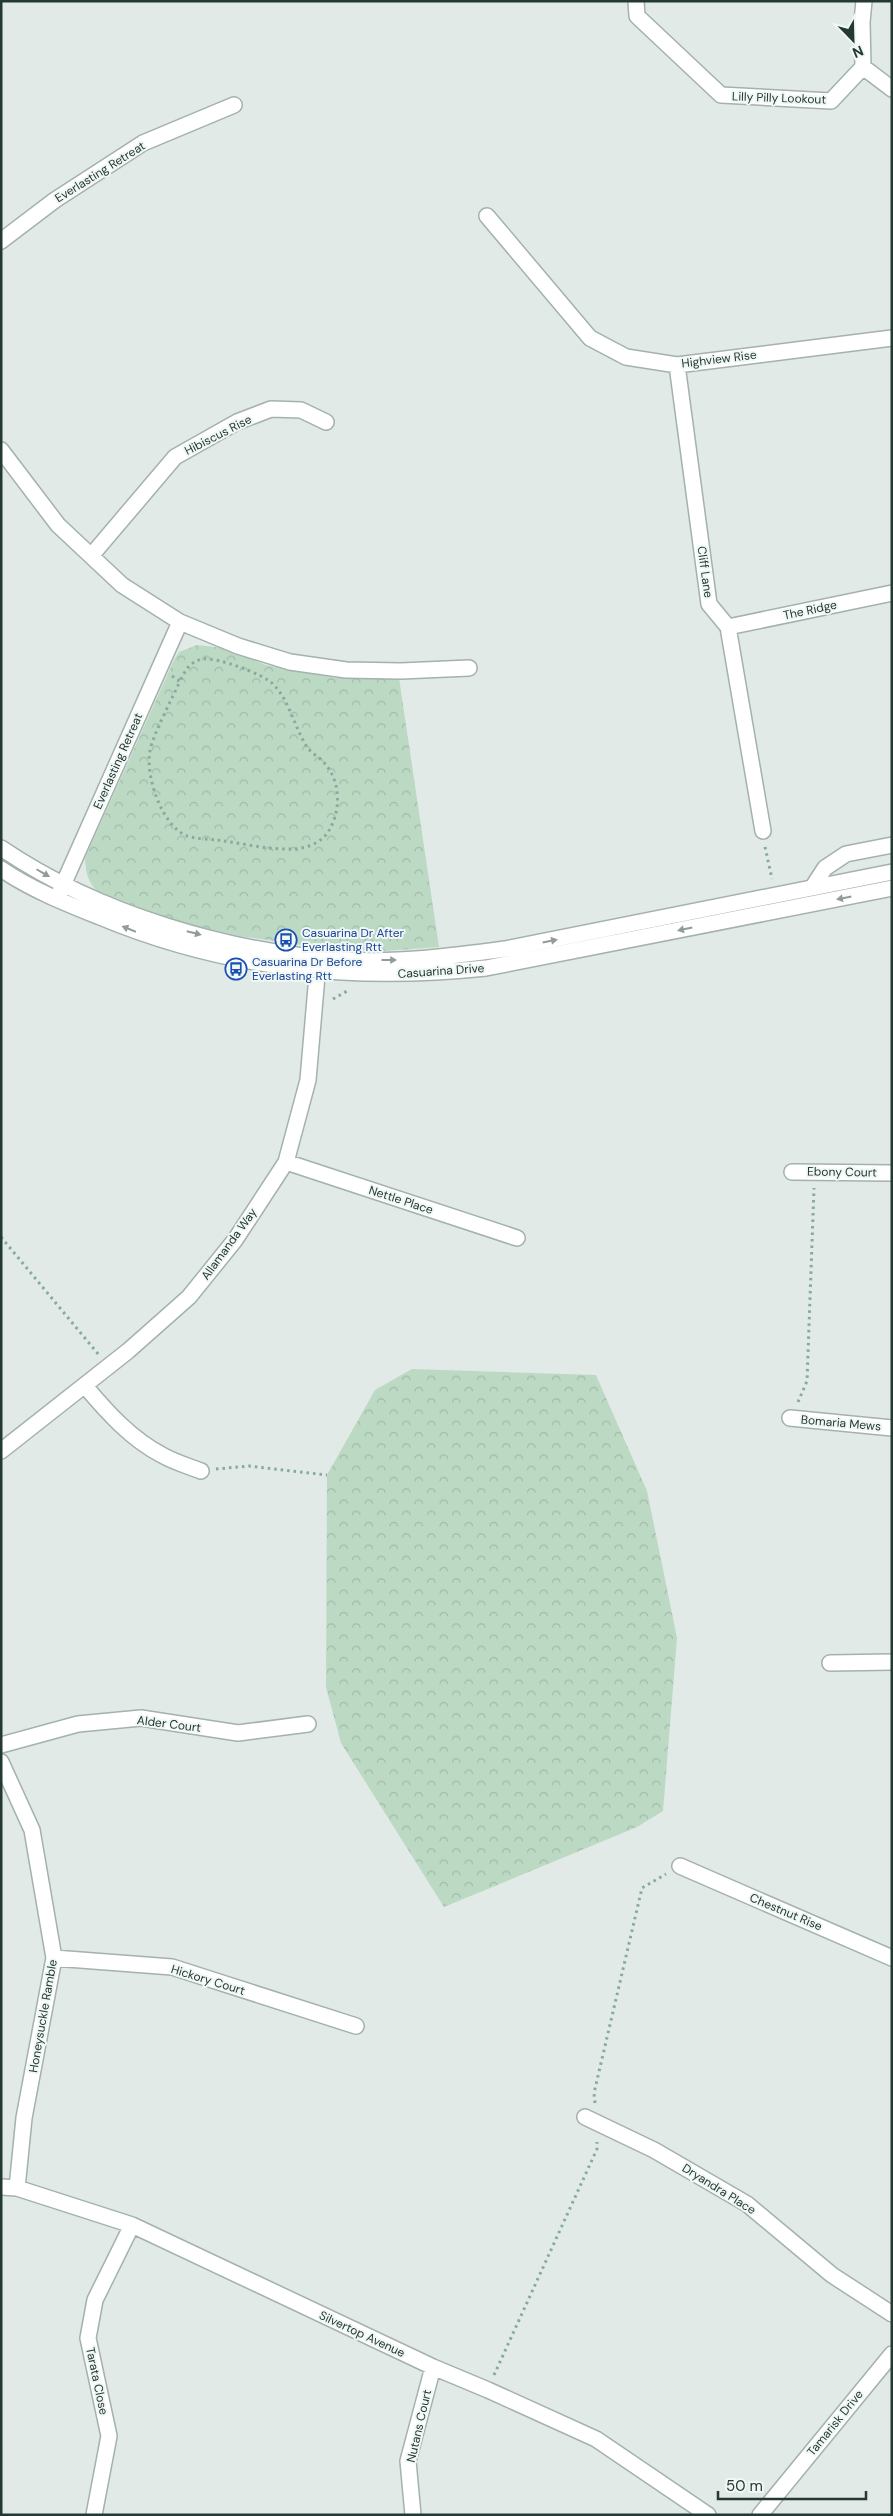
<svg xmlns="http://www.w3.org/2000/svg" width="893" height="2516" viewBox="0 0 893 2516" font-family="'DM Sans',sans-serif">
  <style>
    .park { fill: url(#park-crowns) }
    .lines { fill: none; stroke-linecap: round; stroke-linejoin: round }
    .minor-casing { stroke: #a4b1ad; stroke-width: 18 }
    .path { stroke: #85aa9f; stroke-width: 3; stroke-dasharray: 2.5 4; stroke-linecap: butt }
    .minor { stroke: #fff; stroke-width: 15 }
    .oneway { fill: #919c99 }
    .labels { text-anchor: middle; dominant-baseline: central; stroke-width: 4; stroke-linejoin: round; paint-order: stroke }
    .street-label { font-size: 12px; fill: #233933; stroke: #f1f7f4 }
    .transit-label { font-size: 12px; fill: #164399; stroke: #f1f7f4; text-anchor: start }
  </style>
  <defs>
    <pattern id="park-crowns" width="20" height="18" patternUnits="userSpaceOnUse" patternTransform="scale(1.25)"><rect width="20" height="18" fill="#bcd9c4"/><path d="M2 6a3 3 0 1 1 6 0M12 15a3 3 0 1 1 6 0" fill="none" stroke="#a1bba9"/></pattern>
  </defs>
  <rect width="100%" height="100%" fill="#e1eae6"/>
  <path class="park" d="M197,645L224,648L266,665L335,678H399L439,947L384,951L309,946L240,936L178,922L97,891C87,881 86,872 85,858L174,660L179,652Z
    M412,1369L596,1375L647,1491L677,1638L663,1811L637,1827L444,1907L341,1743L326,1687L327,1475L375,1390Z"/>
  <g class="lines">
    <g class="minor-casing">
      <path id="minor" d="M636,1L637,16L721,95L831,101L863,67
        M864,1L862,22L863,67L892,89
        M487,216L590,338L626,357L677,365L892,338
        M1,241L55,200L143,143L234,105
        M677,365L709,604L728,627L763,831
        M1,450L58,525L122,585L180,622L238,646L290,662L346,670L401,671L469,668
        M91,556L175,457L237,422L271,409L301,410L326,422
        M728,627L892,593
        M1,848C98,914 231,953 347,960C400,963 453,956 505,949L892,872
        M1,869C32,890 65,903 100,917C225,969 351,982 486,968L892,888
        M812,888L825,868L846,854L892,845
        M59,894L180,622
        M286,1162L517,1238
        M792,1172L892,1173
        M85,1386C107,1412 131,1439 162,1455C174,1462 188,1466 201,1471
        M790,1418L892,1428
        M1,1451L128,1351L189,1297L235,1240L286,1162L308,1080L318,964
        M830,1663L892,1662
        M1,1745L78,1724L141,1718L238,1733L308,1724
        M1,1762L32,1830L54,1958L24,2118L17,2188
        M680,1866L892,1958
        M54,1958L172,1967L356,2026
        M585,2117L654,2150L747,2204L832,2275L892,2314
        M1,2187L17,2188L132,2225L433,2367L488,2390L596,2439L708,2515
        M94,2515L109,2436L88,2338L95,2300L132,2225
        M413,2515L408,2461L433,2367
        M760,2515L892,2354"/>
    </g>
    <path class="path" d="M172,676L180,681C172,699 153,734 150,751C145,776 162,826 187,836C196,839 208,839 217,840C241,843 268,850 292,849C305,849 321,843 328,832C341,812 341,783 326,765C321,758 312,754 307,747C294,727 290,701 273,684C263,674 217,657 203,659C190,661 185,671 180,681
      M765,847L772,879
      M333,999L349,990
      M1,1237L99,1355
      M798,1402L807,1381L814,1188
      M216,1469L249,1466L327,1475
      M595,2103L594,2093L642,1888L666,1874
      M494,2375L597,2149V2142"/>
    <use href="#minor" class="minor"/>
  </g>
  <defs><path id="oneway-solid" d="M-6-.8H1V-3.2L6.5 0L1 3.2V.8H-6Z" transform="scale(1.25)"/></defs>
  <g class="oneway">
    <use href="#oneway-solid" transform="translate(43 873) rotate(30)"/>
    <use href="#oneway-solid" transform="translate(844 898) rotate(169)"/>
    <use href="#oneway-solid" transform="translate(129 929) rotate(-158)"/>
    <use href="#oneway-solid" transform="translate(685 929) rotate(168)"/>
    <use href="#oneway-solid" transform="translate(194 933) rotate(14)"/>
    <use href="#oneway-solid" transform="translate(550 941) rotate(-11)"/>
    <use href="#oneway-solid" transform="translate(389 960)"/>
  </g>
  <defs>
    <g id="bus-ring" transform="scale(1.125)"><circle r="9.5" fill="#f1f7f4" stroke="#1a4fb4" stroke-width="1.5"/><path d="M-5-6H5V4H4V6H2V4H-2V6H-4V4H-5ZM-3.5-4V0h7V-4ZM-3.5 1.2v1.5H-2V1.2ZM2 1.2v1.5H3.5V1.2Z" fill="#1a4fb4"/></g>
  </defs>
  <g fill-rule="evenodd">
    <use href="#bus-ring" x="286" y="940"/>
    <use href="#bus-ring" x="236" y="969"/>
  </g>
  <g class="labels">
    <g class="street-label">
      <text transform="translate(779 98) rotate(2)">Lilly Pilly Lookout</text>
      <text transform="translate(100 172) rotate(-32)">Everlasting Retreat</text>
      <text transform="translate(719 359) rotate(-7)">Highview Rise</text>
      <text transform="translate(218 435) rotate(-27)">Hibiscus Rise</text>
      <text transform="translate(705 572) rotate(82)">Cliff Lane</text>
      <text transform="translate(810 610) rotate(-12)">The Ridge</text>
      <text transform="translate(118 761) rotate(-66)">Everlasting Retreat</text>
      <text transform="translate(441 971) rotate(-4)">Casuarina Drive</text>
      <text transform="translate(842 1172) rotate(1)">Ebony Court</text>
      <text transform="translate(401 1200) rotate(18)">Nettle Place</text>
      <text transform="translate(229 1244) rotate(-54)">Allamanda Way</text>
      <text transform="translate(841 1423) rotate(5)">Bomaria Mews</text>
      <text transform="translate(169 1724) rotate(7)">Alder Court</text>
      <text transform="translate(786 1912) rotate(23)">Chestnut Rise</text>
      <text transform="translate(208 1980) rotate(17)">Hickory Court</text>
      <text transform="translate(43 2016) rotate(-80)">Honeysuckle Ramble</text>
      <text transform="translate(719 2189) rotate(32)">Dryandra Place</text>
      <text transform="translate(362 2334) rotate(25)">Silvertop Avenue</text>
      <text transform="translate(97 2381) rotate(78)">Tarata Close</text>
      <text transform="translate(835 2423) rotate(-51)">Tamarisk Drive</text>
      <text transform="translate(419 2426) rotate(-77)">Nutans Court</text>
    </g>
    <g class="transit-label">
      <text x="302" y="933">Casuarina Dr After<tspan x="302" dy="14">Everlasting Rtt</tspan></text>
      <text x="252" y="962">Casuarina Dr Before<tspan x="252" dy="14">Everlasting Rtt</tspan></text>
    </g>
  </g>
  <rect width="893" height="2516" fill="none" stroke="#233933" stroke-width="5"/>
  <g transform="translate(853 40) rotate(157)" stroke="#f1f7f4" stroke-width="4" paint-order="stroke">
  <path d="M0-4L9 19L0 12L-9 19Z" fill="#233933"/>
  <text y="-8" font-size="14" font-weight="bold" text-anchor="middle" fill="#233933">N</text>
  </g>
  <path d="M718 2491v8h148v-8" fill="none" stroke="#233933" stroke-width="2.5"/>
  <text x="726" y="2491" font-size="15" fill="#233933" stroke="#f1f7f4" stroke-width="4" paint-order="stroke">50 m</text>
</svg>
